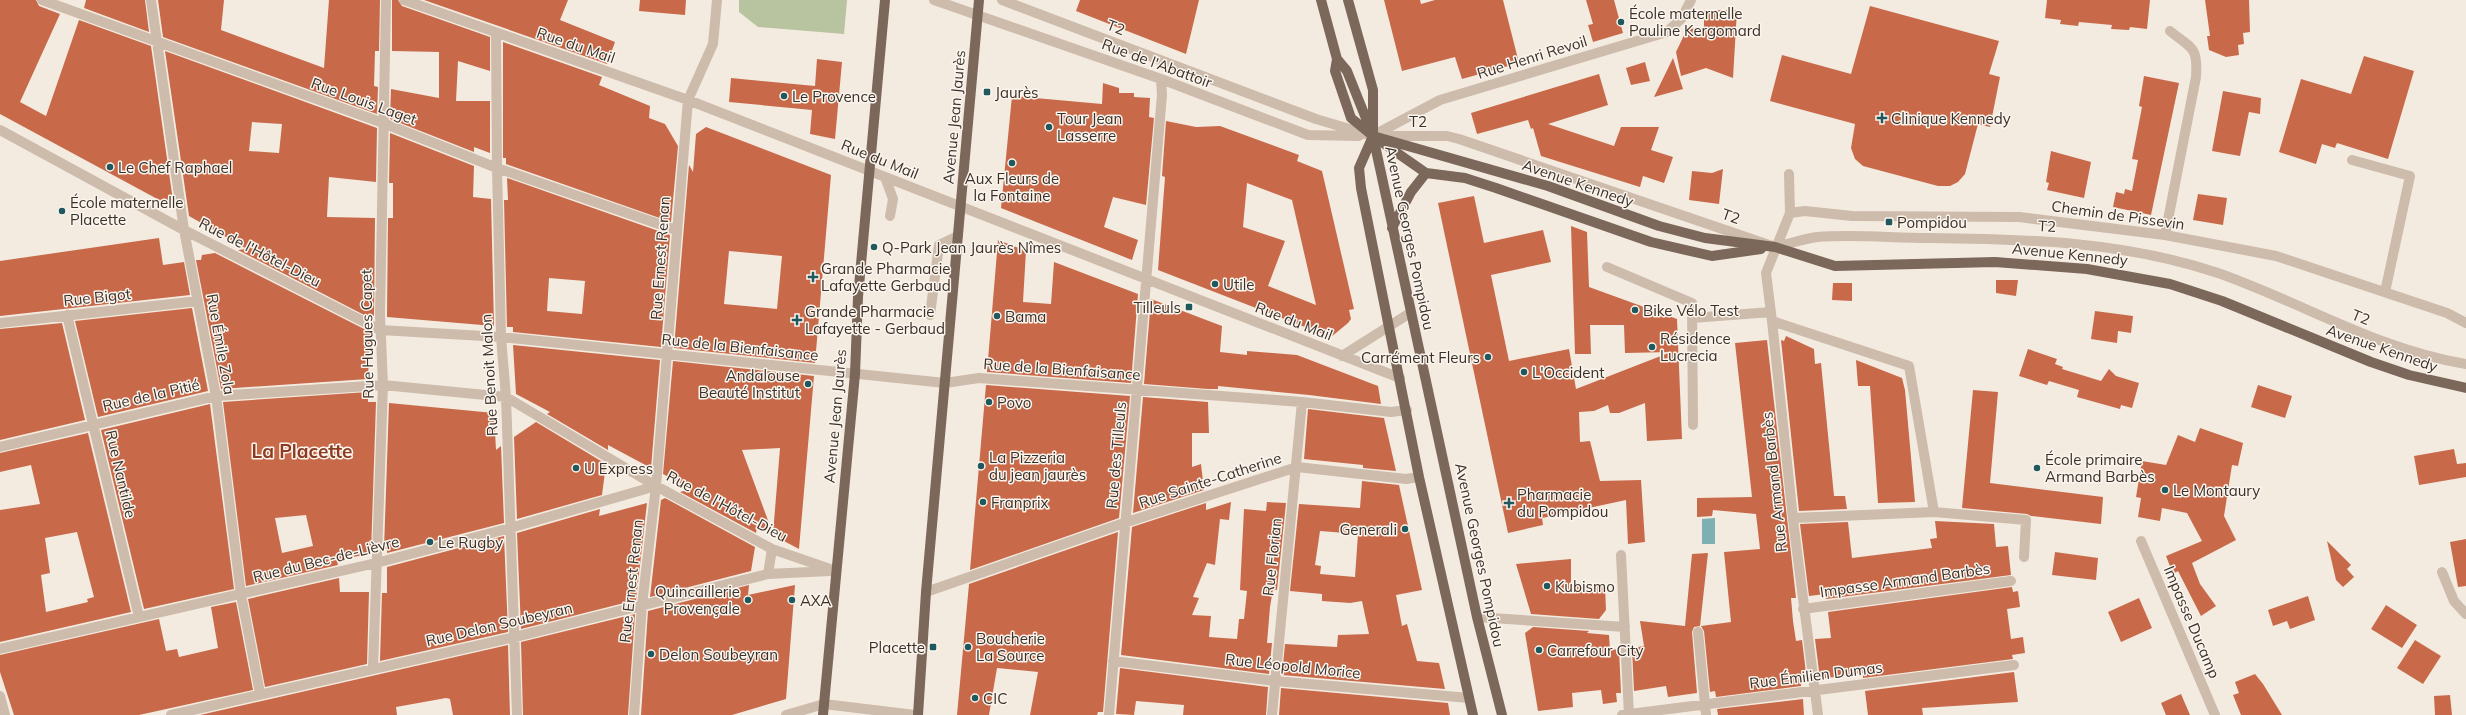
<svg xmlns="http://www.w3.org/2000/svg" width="2466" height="715" viewBox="0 0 2466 715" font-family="Mulish,sans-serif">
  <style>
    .green { fill: #b7c49f }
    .water { fill: #7eafb2 }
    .building { fill: #c86a4a; fill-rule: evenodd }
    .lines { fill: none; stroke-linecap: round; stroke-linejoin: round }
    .minor { stroke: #cdbbab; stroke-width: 10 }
    .major { stroke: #7c675b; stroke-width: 10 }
    .poi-dot { fill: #1f585d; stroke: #fbf5ed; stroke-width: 1.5 }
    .labels { text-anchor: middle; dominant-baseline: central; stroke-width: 3; stroke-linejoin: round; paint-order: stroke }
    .poi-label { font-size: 15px; fill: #3a302a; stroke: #fbf5ed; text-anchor: start }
    .street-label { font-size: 15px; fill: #3a302a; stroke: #fbf5ed }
    .district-label { font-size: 19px; font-weight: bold; fill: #8b3c22; stroke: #fbf5ed }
  </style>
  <rect width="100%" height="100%" fill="#f4ebe0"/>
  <path class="green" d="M739,0H847L844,34L758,27L739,12Z"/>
  <path class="water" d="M1715,518V544H1702V519Z"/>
  <path class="building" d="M0,0H36L39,6L60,14L20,102L46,116L79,20L151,46L174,208L0,114Z
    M86,0H145L149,32L84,8Z
    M158,0H224L221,30L324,68L329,0H380L379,51H375L374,86L378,87L377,114L163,37Z
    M392,0H398L402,6L490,37V71L458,61L456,101H490V153L474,147V152L390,119L391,89L439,98V52L392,51Z
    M424,0H568L560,20L615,42L607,64Z
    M640,0H686L685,15L639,11Z
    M1080,0H1199L1186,54L1076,11Z
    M1384,0H1420L1421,4L1435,0H1503L1519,63L1462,79L1455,57L1402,71Z
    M1586,0H1614L1623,33L1593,42L1588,25L1593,24Z
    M2047,0H2150L2147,29L2130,27L2129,30L2111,29L2112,25L2079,22L2078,26L2060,24L2061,20L2045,18Z
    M2205,0H2249L2250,32L2243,33L2244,44L2238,45L2239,55L2226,57L2209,50L2207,36H2210Z
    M1870,6L1999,41L1989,74L2000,77L1990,127L1978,124L1965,174L1958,182L1950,186H1938L1863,166L1855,159L1851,148L1855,124L1770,101L1782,55L1851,74Z
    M1704,10H1737L1733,78L1706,68L1681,76L1676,52L1687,29L1704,28Z
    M503,42L602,77L599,85L650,106L649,118L665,124L678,146L671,222L506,164V158H503Z
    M165,51L377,128L376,182L329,177L327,217L375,218L374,316L370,315V318L238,250L247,249L189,216ZM252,122L282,124L279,153L249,151Z
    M2364,56L2414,71L2388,159L2337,143L2335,148L2322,144L2316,164L2279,152L2301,79L2351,94Z
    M1673,58L1683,89L1654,97Z
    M817,59L842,62L835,139L810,134L812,110L729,102L731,78L815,86Z
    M1645,62L1650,81L1631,85L1626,68Z
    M1599,74L1608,105L1548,124L1614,146L1621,127H1659L1651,150L1673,157L1664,183L1643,176L1640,187L1541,156L1533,128L1531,129L1528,120L1477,134L1471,113Z
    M2144,76L2179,83L2151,215L2113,207L2116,192L2124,194L2125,189L2132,191L2138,160L2132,159L2142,107L2139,106Z
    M1103,83L1119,88V93H1134V97L1150,98L1149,117L1154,118L1146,205L1113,197L1104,227L1138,240L1132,260L1001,208L1012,96L1102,104Z
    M2223,91L2261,98L2260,114L2249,112L2240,156L2212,151Z
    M1166,121L1196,127L1220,126L1299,155L1297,161L1322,171L1354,309L1349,310L1351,319L1348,323L1331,337L1158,270L1165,177L1162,176ZM1247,183L1292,200L1316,305L1268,286L1285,241L1243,227Z
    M706,127L831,175L815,363L674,348L689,165L693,172L696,134ZM729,251L782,256L777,309L724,304Z
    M390,133L474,166L473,197L491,199L494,326L387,317L388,218H393V183H389Z
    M2051,151L2091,162L2084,198L2047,190L2049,183L2046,182Z
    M1723,169L1719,204L1689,200L1692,171L1712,173Z
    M507,178L670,235L661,347L513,332V327H507L504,200H508ZM549,278L585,281L582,314L547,311Z
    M2198,194L2227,198L2223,225L2193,220Z
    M1474,196L1484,243L1543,230L1551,262L1491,275L1509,361L1569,349L1576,389L1671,352L1625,353L1624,325H1590L1591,354H1575L1571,226L1587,232L1589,287L1677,319L1682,439L1647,441L1645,403L1619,413H1610L1608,405L1594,411L1579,412L1580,442L1590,441L1600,481L1641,480L1645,542L1628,544L1626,500L1542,518L1543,525L1508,533L1438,203Z
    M159,238L163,265L184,262L190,295L0,316V261Z
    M998,240L1026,251L1023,302L1051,304L1054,262L1138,294L1131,383L987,372Z
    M215,253L370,332L368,379L221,389L196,260H201L202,255Z
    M1996,280H2018L2016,296L1996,293Z
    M1833,283H1852V301L1832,300Z
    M1151,299L1222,326L1220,352L1247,355V351L1297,355L1378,386L1381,404L1309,395L1218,386V389H1208L1144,384Z
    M192,308L208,391L98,417L75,321Z
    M2095,311L2133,316L2131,333L2118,331L2117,343L2091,339Z
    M62,323L85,420L0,440V329Z
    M1786,336L1814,349L1815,364L1821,363L1834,496H1845L1847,509L1799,511L1781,340L1784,341Z
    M1767,340L1796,598H1791L1793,621L1796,641L1802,640L1807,681L1801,682V686L1716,697L1715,691L1710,692L1704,631L1701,626L1731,622L1724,552L1760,549L1756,514L1713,510L1712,516L1697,517V498L1752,497L1735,343Z
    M513,345L660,360L651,468L608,445V450L547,414L550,412L516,394Z
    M2028,349L2057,359L2055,364L2063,367L2062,369L2101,381L2109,369L2116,376L2139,383L2132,408L2121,405L2120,409L2077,397L2079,390L2049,381L2047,385L2019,376Z
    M1856,360L1902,378L1905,390L1915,502L1878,503L1870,386H1858Z
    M673,361L814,376L799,549L757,527L756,533L680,492L691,489L663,474ZM780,448L773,534L742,450Z
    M986,385L1130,396L1119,518L970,570Z
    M2258,385L2292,396L2285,418L2251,407Z
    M1973,390L1998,392L1990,483L2103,497L2101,524L2031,516L2027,514L1962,508Z
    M368,392V402H376L371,553L337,561L338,565L246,586L223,402ZM306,515L313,546L282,553L275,518Z
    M1143,397L1208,402L1209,433H1192V467L1201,464L1204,490L1133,513Z
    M389,403L494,413L496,450L501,446L504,523L387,553V549H384Z
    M210,404L234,589L144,609L101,430Z
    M1308,409L1384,418L1396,471L1363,468V465L1304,459Z
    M536,422L606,464L602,495L517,519L514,437Z
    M2200,428L2243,443L2238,466L2232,465L2224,516L2236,540L2192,563L2200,584L2216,606L2201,616L2178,571L2173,574L2166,556L2202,541L2187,513L2162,508L2160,521L2138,517L2141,498L2136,497L2142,461L2166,465L2178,435L2195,442Z
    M88,433L131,612L0,642V510L40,504L31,465L0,472V453ZM77,532L94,597L87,599L88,602L46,612L41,575L50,573L45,538Z
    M2454,449L2457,464L2466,463V477L2419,485L2414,456Z
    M1362,481L1399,485L1422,590L1396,595L1402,626L1407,624L1417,661L1439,663L1445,689L1282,675L1285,644L1337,647L1338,635L1369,634L1362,601L1350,603L1322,601V594L1290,591L1299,504L1360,508ZM1320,531L1358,534L1355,577L1320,574L1321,566L1315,565Z
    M665,498L755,547L751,571L650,597L661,500Z
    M1231,502L1229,520L1220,519L1215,565L1207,563L1193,597L1199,598L1192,615L1211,616L1209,637L1237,639L1239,619H1244L1247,591L1240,590L1244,509L1266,511L1267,502L1286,503L1277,590L1273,589L1270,607L1267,643H1272L1269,674L1121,655L1132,527L1206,503V510Z
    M647,503L636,600L521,629L517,533L600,509L599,516Z
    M1935,521L1994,524L1996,547L2008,546L2011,575L1826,599L1825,594L1809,596L1800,524L1848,522L1852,558L1932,548L1930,539L1937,538Z
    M1118,532L1103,712H1098L1097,715H1030L1038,672L997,668L989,715H957L969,584Z
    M504,536L508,632L380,661L382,593H387V567Z
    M2466,539V586L2458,587L2450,542Z
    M2327,541L2351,565L2347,569L2354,577L2343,587L2336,580Z
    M2055,552L2098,558L2096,580L2052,575Z
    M1708,553L1700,626L1694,627L1692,632L1697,693L1668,697L1666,686L1634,691L1632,648L1644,646L1640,621L1685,626L1692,554Z
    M1571,559V583L1605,586L1606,610L1599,619L1531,614L1516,564Z
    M339,578L340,592H369L367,664L265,687L248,599Z
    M749,585L748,595L795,585L786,699L732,715H641L648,611Z
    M2012,587L2013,592L2018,591L2020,607L2007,609L2011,639L2023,637L2025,653L2012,655L2013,659L1863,678V673L1820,679L1815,639L1831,638L1828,612Z
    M2308,596L2315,620L2290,629L2287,621L2273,626L2268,610Z
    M2139,598L2152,628L2121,642L2108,612Z
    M236,602L253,690L139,715H14L0,672V655L159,619L166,651L177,649L179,657L218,648L211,607Z
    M2386,605L2417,625L2402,648L2371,629Z
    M635,614L628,715H523L521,642Z
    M1533,627L1589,631L1587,633L1609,635L1610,650L1619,649L1621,693H1616L1617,702L1603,704L1601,690L1572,693L1573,707L1538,711L1525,633Z
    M2415,640L2441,656L2423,684L2397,668Z
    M508,645L510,715H453L450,699L446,698L396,707L397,715H200Z
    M1120,668L1268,687L1266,715H1183L1184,705L1136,701L1134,715L1116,714Z
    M2014,672L2018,702L1922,708L1923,715H1868L1865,691Z
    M2255,674L2263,684L2282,715H2241L2233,695L2239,693L2235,682Z
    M1281,688L1448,703L1450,715H1279Z
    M2181,694L2190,715H2166L2161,703Z
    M2450,695L2452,715H2435L2434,696Z
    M1803,699L1804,715H1718L1717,709Z"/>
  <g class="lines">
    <path class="minor" d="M42,0L383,123L497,168L676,230
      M151,0L184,230L216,396L241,595L260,693
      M404,0L688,100L1400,378
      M934,0L1161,79L1308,135L1359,136
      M1002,0L1316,119L1373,136H1447L1459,139L1775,247C1789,244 1803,239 1817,237C1854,234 1892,238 1928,238C2028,239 2122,241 2218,273C2301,302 2378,350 2466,364
      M496,33L497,168L501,337L506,397L517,715
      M0,130L184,230L380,330L501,337L945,383L979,378L1302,402L1391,412L1407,410
      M1374,135L1440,100L1667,32L1682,18L1691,0
      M2352,160L2410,176L2385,292
      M1789,174L1790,213
      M885,177L893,199L890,216
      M2165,235L2196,77C2198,46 2192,49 2170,31
      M1607,267L1692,303L1693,425
      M67,315L139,617
      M930,315L939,245L958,236
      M1692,318L1771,312
      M1772,321L1909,366L1934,512
      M0,323L198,301
      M1342,356L1410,313
      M0,447L216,396L383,385L506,397L656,486L772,549L836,571
      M1793,518L1934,512L2026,520L2024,557
      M2141,541L2215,715
      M1621,555L1629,715
      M2442,572L2454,601L2466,614
      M768,574L772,549
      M926,592L1124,523L1297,467L1406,479L1419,477
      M1803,609L2011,581
      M1477,617L1625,627
      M1698,632L1706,715
      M0,649L376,563L510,528L656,486
      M1113,661L1275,681L1469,698
      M373,668L383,385L380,315L386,0
      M0,696L5,715
      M171,715L515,637L768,574L830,571
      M634,715L642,605L656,486L688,100L713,44L717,0
      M786,715L824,704L915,715
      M1109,715L1162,95L1161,79
      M1272,715L1302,402
      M1622,715L2014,665
      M1818,715L1794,528L1772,321L1766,273L1790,213L1805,211L1852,216L2019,217L2165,235L2276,256L2447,313L2466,323"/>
    <path class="major" d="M1321,0L1337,59L1335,71L1351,118L1373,136L1426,173L1465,178L1496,188L1651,242L1712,256L1761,249
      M1348,0L1373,90V136L1359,168L1361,188L1419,477L1473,715
      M1337,59L1347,71L1373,136L1477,617L1502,715
      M1373,136L1548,186L1659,226L1705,238L1775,247L1835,266L1995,262L2087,269L2170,284L2222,301L2371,362L2409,375L2466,388
      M1392,228L1411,192L1426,173
      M823,715L855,374L858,297L885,0
      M918,715L926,592L979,0"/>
  </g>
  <g class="poi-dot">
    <circle cx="1621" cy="22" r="4"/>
    <rect x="983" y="88" width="8" height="8" rx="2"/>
    <circle cx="784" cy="96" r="4"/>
    <path d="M1880 112h4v4h4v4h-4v4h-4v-4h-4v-4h4z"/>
    <circle cx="1049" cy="127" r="4"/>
    <circle cx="1012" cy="163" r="4"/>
    <circle cx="110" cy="167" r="4"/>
    <circle cx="62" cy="211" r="4"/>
    <rect x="1885" y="218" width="8" height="8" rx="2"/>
    <circle cx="874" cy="247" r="4"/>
    <path d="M811 271h4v4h4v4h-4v4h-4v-4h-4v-4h4z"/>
    <circle cx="1215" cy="284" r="4"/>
    <rect x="1185" y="303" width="8" height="8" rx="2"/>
    <circle cx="1635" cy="310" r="4"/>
    <circle cx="997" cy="316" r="4"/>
    <path d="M795 314h4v4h4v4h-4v4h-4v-4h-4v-4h4z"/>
    <circle cx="1652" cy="347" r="4"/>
    <circle cx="1488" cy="357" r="4"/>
    <circle cx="1524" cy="372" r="4"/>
    <circle cx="808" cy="384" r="4"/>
    <circle cx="989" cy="402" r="4"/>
    <circle cx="981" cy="466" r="4"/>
    <circle cx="576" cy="468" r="4"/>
    <circle cx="2037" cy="468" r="4"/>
    <circle cx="2165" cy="490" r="4"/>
    <circle cx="983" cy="502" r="4"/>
    <path d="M1507 497h4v4h4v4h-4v4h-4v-4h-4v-4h4z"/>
    <circle cx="1405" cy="529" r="4"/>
    <circle cx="430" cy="542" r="4"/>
    <circle cx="1547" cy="586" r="4"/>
    <circle cx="748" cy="600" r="4"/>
    <circle cx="792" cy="600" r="4"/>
    <rect x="929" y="643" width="8" height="8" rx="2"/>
    <circle cx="968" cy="647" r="4"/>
    <circle cx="1539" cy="650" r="4"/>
    <circle cx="651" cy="654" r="4"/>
    <circle cx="975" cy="698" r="4"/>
  </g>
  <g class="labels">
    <g class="poi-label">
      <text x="1629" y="13">École maternelle<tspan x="1629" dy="17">Pauline Kergomard</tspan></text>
      <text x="995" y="92">Jaurès</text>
      <text x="792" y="96">Le Provence</text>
      <text x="1057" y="118">Tour Jean<tspan x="1057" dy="17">Lasserre</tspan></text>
      <text x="1891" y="118">Clinique Kennedy</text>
      <text x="118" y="167">Le Chef Raphael</text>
      <text x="1012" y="178" text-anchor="middle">Aux Fleurs de<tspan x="1012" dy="17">la Fontaine</tspan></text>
      <text x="70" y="202">École maternelle<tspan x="70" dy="17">Placette</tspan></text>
      <text x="1897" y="222">Pompidou</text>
      <text x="882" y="247">Q-Park Jean Jaurès Nîmes</text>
      <text x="821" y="268">Grande Pharmacie<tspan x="821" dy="17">Lafayette Gerbaud</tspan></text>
      <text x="1223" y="284">Utile</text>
      <text x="1181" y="307" text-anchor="end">Tilleuls</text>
      <text x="1643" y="310">Bike Vélo Test</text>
      <text x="805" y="311">Grande Pharmacie<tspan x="805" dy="17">Lafayette - Gerbaud</tspan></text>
      <text x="1005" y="316">Bama</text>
      <text x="1660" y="338">Résidence<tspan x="1660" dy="17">Lucrecia</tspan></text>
      <text x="1480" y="357" text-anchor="end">Carrément Fleurs</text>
      <text x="1532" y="372">L'Occident</text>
      <text x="800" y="375" text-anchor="end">Andalouse<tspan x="800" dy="17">Beauté Institut</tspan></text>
      <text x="997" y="402">Povo</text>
      <text x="989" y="457">La Pizzeria<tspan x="989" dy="17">du jean jaurès</tspan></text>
      <text x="2045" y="459">École primaire<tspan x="2045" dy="17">Armand Barbès</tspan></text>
      <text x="584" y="468">U Express</text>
      <text x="2173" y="490">Le Montaury</text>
      <text x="1517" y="494">Pharmacie<tspan x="1517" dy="17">du Pompidou</tspan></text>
      <text x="991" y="502">Franprix</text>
      <text x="1397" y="529" text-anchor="end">Generali</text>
      <text x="438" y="542">Le Rugby</text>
      <text x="1555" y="586">Kubismo</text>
      <text x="740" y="591" text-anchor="end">Quincaillerie<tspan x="740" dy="17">Provençale</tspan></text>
      <text x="800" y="600">AXA</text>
      <text x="976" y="638">Boucherie<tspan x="976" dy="17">La Source</tspan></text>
      <text x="925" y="647" text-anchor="end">Placette</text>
      <text x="1547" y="650">Carrefour City</text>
      <text x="659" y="654">Delon Soubeyran</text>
      <text x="983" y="698">CIC</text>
    </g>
    <g class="street-label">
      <text transform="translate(1116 27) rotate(21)">T2</text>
      <text transform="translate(576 45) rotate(19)">Rue du Mail</text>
      <text transform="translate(1532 57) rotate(-17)">Rue Henri Revoil</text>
      <text transform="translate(1157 63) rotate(20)">Rue de l'Abattoir</text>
      <text transform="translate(364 101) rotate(20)">Rue Louis Laget</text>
      <text transform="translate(954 117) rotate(-85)">Avenue Jean Jaurès</text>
      <text x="1418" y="121">T2</text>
      <text transform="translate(880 159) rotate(22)">Rue du Mail</text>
      <text transform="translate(1578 183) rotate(19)">Avenue Kennedy</text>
      <text transform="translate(2118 215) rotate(8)">Chemin de Pissevin</text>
      <text transform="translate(1731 216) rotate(19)">T2</text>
      <text transform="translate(2047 226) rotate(3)">T2</text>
      <text transform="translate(1410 238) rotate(78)">Avenue Georges Pompidou</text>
      <text transform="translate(260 252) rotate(27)">Rue de l'Hôtel-Dieu</text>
      <text transform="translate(2070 254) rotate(6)">Avenue Kennedy</text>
      <text transform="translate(660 258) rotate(-86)">Rue Ernest Renan</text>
      <text transform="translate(97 297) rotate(-6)">Rue Bigot</text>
      <text transform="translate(2361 317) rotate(22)">T2</text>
      <text transform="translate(1294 321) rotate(21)">Rue du Mail</text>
      <text transform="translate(367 334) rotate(-91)">Rue Hugues Capet</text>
      <text transform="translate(221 344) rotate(80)">Rue Émile Zola</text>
      <text transform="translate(740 347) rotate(6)">Rue de la Bienfaisance</text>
      <text transform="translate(2382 348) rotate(19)">Avenue Kennedy</text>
      <text transform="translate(1062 369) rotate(4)">Rue de la Bienfaisance</text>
      <text transform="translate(489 375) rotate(-93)">Rue Benoit Malon</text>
      <text transform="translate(151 395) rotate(-13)">Rue de la Pitié</text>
      <text transform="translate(835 416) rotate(-85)">Avenue Jean Jaurès</text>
      <text transform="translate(1116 455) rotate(-85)">Rue des Tilleuls</text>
      <text transform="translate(121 474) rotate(77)">Rue Nantilde</text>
      <text transform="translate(1210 480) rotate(-18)">Rue Sainte-Catherine</text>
      <text transform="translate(1774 482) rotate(-96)">Rue Armand Barbès</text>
      <text transform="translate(727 506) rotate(28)">Rue de l'Hôtel-Dieu</text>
      <text transform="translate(1480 555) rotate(78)">Avenue Georges Pompidou</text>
      <text transform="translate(1272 557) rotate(-84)">Rue Florian</text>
      <text transform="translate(326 559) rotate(-14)">Rue du Bec-de-Lièvre</text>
      <text transform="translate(1905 580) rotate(-8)">Impasse Armand Barbès</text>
      <text transform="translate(631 581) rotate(-84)">Rue Ernest Renan</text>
      <text transform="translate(2192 622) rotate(67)">Impasse Ducamp</text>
      <text transform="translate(499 624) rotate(-13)">Rue Delon Soubeyran</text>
      <text transform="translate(1293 666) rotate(6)">Rue Léopold Morice</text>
      <text transform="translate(1816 675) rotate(-7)">Rue Émilien Dumas</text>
    </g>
    <g class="district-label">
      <text x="302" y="451">La Placette</text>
    </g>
  </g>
</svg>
